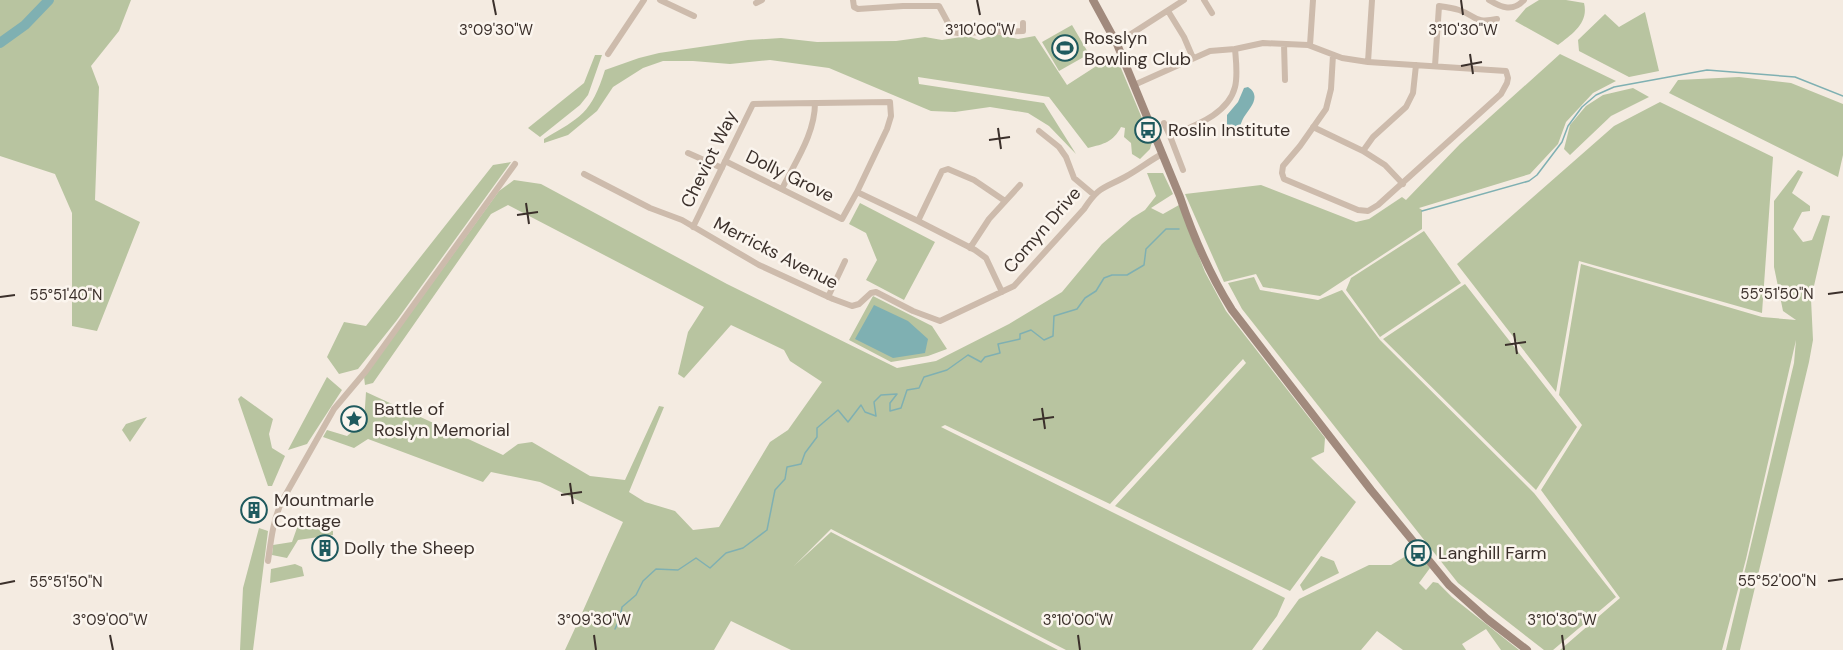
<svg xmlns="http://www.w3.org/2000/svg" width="1843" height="650" viewBox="0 0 1843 650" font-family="'DM Sans',sans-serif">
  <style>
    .green { fill: #b8c4a0 }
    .water { fill: #7fb0b2 }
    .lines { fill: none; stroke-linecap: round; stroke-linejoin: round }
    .stream { stroke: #7fb0b2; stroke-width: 1.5 }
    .river { stroke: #7fb0b2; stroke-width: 10 }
    .street { stroke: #cdbbac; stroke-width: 6 }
    .secondary { stroke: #a18a7d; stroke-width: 8 }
    .ticks { fill: none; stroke: #3b302b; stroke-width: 2 }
    .labels { text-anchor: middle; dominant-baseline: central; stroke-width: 5; stroke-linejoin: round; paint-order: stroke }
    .poi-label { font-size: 18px; fill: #3b302b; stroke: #fbf5ee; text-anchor: start }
    .street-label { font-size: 18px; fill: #3b302b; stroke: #fbf5ee }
    .ticks-label { font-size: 15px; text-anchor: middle; fill: #3b302b; stroke: #fbf5ee; stroke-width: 5; stroke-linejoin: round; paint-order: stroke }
  </style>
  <rect width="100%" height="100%" fill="#f4ebe1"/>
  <path class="green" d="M0,0H131L119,31L91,66L99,87L95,200L140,222L97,331L72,326V213L55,174L0,156Z
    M1539,0H1566L1584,3C1589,23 1572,34 1558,45L1515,21L1526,8Z
    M1645,12L1659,71L1629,77L1579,51L1578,40L1605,14L1619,27Z
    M1072,25L1089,54L1059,71L1042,42Z
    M996,34L1018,39L1035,36L1067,85L1115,54L1152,142L1150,149L1140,159L1132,154L1131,143L1124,137L1125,128L1121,127C1113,142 1104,144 1088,148L1049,97L918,77L919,84L1044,103L1076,154L1049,126L1028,113L990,107L955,112L931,111L829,68L770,60L730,64L693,61H663L643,68L613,87L597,111L568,135L544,143V139C581,117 591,114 605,70L639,58L659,53L748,40L781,38L817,42L896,41L925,37L942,40L968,36L979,40Z
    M1560,54L1616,81L1593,93L1566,122L1558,144L1530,174L1419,208L1422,210V229L1320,296L1263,287L1256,274L1224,282L1185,194L1261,185L1356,222L1369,219L1402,197L1406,200L1460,144Z
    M595,55H602L588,95L580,105L540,137L528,128L584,83Z
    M1739,77L1791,83L1843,104V155L1838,177L1669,93L1678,80Z
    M1633,88L1649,97L1611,116L1570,155L1564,149L1570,125L1586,106L1603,95Z
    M1660,102L1773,157L1762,313L1579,261L1556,392L1457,264L1614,126Z
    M511,162L397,320L358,369L339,374L327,357L344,322L366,326L493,165Z
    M1798,170L1803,172L1792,193L1810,206V211L1802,212L1793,229L1803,242L1812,240L1822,215L1830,216L1811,299L1813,340L1809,362L1740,650H1726L1794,363L1796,340L1746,559L1722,650H1560L1620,598L1541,490L1582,425L1559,395L1581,264L1762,317L1796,320L1783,311L1774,267V201Z
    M1147,173H1163L1173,194L1151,208L1163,214L1179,205L1205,272L1226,311L1325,438L1324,452L1311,458L1356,502L1290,591L1115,506L1246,363L1243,359L1110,504L945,425L941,427L1285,598L1277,616L1252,650H1066L831,529L794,566L831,532L1058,650H791L731,621L714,650H565C585,608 603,564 623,522L540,482L491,472L483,482L368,439L354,448L323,437L327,430L347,436L364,422L366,392L503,455L518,444L532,442L590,476L625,480L659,406L664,407L629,492L645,502L675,511L693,530L719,527L770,442L788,430L822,382L790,361L784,350L731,325L684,378L678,374L688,332L704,307L508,205L491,214L373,383L365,385L364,377L499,191L514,180L541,184L727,284L897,368L936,361L1009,324L1062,292L1102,244L1132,218L1145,210L1156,196Z
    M860,203L935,242L904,300L866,280L877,260L866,233L849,224Z
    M1424,231L1461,283L1380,337L1346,290L1351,278Z
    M1254,277L1260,290L1318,300L1342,290L1380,340L1534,493L1616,597L1553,650H1544L1458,583L1242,309L1228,283Z
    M1465,284L1577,427L1536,490L1383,339Z
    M873,296L932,326L947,349L928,356L891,362L849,340Z
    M327,377L342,390L307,444L288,450Z
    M241,396L273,419L269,434L272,448L285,456L272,486H268L238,399Z
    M147,417L130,442L122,430L126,424Z
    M298,525L333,531V535L298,540L287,558L272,555L273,545L292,542Z
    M259,528L268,531L253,650H240L243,588Z
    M1416,550L1430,568L1419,583L1426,590L1433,582L1438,583L1452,597L1519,650H1501L1486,629L1462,644L1466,650H1403L1377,631L1361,650H1262L1299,599L1369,565H1391Z
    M1321,556L1334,561L1339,573L1303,591L1300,585Z
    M295,564L302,567L304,576L270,583L271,569Z"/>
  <path class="water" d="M1248,87C1262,96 1250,108 1244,117C1241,122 1241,126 1237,131L1227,125V115L1238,102L1244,88Z
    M874,305L908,321L928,339L925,353L893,358L855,339Z"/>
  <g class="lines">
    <path class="stream" d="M1422,211L1529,181L1537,175L1562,142L1568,126L1582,107L1596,95L1614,87L1707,70L1795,77L1843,96
      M615,629L620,618L622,607L636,595L643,581L656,569L678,570L696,558L710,568L726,553L743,548L767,530L775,490L785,479L787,467L801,464L805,453L817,437V428L838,410L848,422L861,405L865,412L876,416L874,402L881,395L897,394L890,403V411L901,408L907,390L919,388L924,377L947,370L968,355L981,362L985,357L1000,353L998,344L1020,339V334L1031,330L1044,340L1053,336L1054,316L1077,309L1085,298L1096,291L1104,278L1112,275H1127L1144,265L1146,249L1166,229H1179"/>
    <path class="river" d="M0,43L25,25L49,0"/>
    <path class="street" d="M660,0L694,16
      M853,0L854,7L858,9L903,6H939L953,32L958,33L1023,31V23
      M1204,0L1212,13
      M1489,0C1502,8 1513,12 1524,0
      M756,3L762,0
      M1168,11L1184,37L1193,58
      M1128,36L1184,0
      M1284,44L1285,80
      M1310,45L1313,0
      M1235,49L1263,43L1308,45L1342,58L1368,62L1372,0
      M608,54L644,0
      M1333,55L1331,89L1326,109L1300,146L1283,166L1282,173L1284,179L1358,210L1368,211L1378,205L1501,94L1507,83L1508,78L1506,71L1368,62
      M1435,66L1439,6C1446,7 1453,8 1459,10C1477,16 1474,24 1497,19
      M1134,85L1210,51L1235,49C1236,61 1238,75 1235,87C1228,115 1193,126 1170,136L1183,170
      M1164,123L1170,136
      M1313,127L1363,151L1385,165L1403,184
      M1039,131L1059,147L1066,157L1074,178L1093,194
      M1363,151L1373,137L1406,107L1413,93L1416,65
      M688,153L722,168
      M725,161L842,219L857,192
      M584,174L650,208L682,220L759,265L833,299L852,306L859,304L871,293L876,292L913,311L940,321L1014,286L1084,209C1099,186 1103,189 1125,177C1138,170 1149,161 1162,154
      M782,189C795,162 815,134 815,103
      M693,227L753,104L890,102L891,116L887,129L857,192L918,221
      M970,248L989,219L1020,185
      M1002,292L986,258L975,250L918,221L942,171L948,169L974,180L1005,201
      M828,297L845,261
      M268,561C271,540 273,520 282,501L334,409L366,371L515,164"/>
    <path class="secondary" d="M1093,0L1117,44L1180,197C1193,236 1210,275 1232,310L1371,490L1449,585L1487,619L1527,650"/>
  </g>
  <path class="ticks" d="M493,0L496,15M977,0L980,15M1461,0L1463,15M1470,54L1473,74M1461,66L1482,62M998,128L1001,149M989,140L1010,137M526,203L529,224M517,215L538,212M1828,294L1843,292M0,297L15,295M1514,333L1517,354M1505,345L1526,342M1042,408L1045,429M1033,420L1054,417M570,483L573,504M561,495L582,492M1828,581L1843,579M0,584L15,581M110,635L113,650M594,635L596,650M1078,635L1080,650M1562,635L1564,650"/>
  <defs>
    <g id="stadium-ring" transform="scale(1.35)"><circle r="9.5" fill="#fbf5ee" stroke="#1f5a5e" stroke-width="1.5"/><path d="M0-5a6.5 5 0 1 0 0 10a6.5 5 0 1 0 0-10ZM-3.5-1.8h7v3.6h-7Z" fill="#1f5a5e"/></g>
    <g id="bus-ring" transform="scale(1.35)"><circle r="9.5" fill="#fbf5ee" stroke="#1f5a5e" stroke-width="1.5"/><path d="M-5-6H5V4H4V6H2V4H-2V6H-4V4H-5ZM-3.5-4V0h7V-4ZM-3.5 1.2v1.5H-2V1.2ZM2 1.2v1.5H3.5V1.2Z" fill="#1f5a5e"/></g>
    <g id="sight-ring" transform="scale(1.35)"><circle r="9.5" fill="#fbf5ee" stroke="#1f5a5e" stroke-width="1.5"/><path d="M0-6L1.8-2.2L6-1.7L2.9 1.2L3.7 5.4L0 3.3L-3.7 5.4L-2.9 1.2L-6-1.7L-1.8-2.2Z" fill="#1f5a5e"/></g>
    <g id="building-ring" transform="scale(1.35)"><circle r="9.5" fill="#fbf5ee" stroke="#1f5a5e" stroke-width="1.5"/><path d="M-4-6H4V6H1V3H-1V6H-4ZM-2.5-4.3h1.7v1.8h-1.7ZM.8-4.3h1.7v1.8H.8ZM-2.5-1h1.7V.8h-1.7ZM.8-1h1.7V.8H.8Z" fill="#1f5a5e"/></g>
  </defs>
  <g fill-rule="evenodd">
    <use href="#stadium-ring" x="1065" y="48"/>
    <use href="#bus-ring" x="1148" y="130"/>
    <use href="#sight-ring" x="354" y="419"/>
    <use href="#building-ring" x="254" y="510"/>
    <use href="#building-ring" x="325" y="548"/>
    <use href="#bus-ring" x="1418" y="553"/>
  </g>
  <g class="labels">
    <g class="poi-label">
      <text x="1084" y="38">Rosslyn<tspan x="1084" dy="21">Bowling Club</tspan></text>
      <text x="1168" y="130">Roslin Institute</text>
      <text x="374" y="409">Battle of<tspan x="374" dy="21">Roslyn Memorial</tspan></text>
      <text x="274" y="500">Mountmarle<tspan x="274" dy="21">Cottage</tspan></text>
      <text x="344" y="548">Dolly the Sheep</text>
      <text x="1438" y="553">Langhill Farm</text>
    </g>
    <g class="street-label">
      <text transform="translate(709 159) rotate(-64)">Cheviot Way</text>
      <text transform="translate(790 176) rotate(26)">Dolly Grove</text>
      <text transform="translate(1042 230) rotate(-49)">Comyn Drive</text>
      <text transform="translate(776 253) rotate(27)">Merricks Avenue</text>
    </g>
  </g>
  <g class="ticks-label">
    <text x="496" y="35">3°09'30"W</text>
    <text x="980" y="35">3°10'00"W</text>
    <text x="1463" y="35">3°10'30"W</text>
    <text x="1777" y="299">55°51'50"N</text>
    <text x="66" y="300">55°51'40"N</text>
    <text x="1777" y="586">55°52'00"N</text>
    <text x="66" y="587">55°51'50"N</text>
    <text x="110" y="625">3°09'00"W</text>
    <text x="594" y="625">3°09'30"W</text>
    <text x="1078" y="625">3°10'00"W</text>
    <text x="1562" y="625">3°10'30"W</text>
  </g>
</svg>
